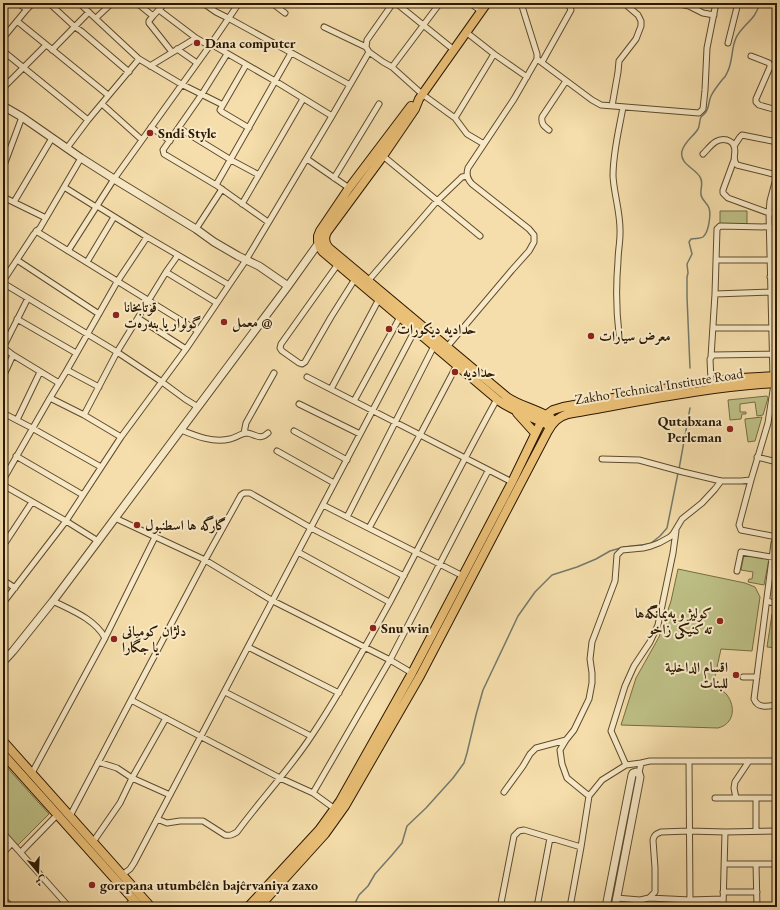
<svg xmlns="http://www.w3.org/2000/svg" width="780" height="910" viewBox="0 0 780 910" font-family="'EB Garamond',Amiri,serif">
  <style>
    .green { fill: #bec187; stroke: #756c44 }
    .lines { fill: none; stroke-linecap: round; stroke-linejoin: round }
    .stream { stroke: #73796d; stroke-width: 1.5 }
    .minor-casing { stroke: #5e4a2c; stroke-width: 7 }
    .tertiary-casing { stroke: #5e4a2c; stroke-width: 9 }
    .primary-casing { stroke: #2c1802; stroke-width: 10 }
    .minor { stroke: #f8eac8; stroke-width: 5 }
    .tertiary { stroke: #f8eac8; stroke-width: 7 }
    .primary { stroke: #eabf76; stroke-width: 8 }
    .poi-dot { fill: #8f2418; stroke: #f8eac8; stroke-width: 1.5 }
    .labels { text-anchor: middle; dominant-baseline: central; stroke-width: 4; stroke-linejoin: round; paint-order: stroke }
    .poi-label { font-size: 14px; font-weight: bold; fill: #2c1802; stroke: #f8eac8; text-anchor: start }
    .street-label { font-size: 14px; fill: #2c1802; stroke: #f8eac8 }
  </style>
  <rect width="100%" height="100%" fill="#f5deab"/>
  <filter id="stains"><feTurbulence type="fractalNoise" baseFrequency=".005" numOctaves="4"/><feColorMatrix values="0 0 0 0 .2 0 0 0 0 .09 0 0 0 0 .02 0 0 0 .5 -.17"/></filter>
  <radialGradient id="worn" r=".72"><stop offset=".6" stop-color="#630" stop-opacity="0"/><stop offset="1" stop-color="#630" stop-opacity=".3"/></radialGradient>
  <path class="green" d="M720,211H747V224L720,225Z
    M767,396L768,398L763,415L757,416L755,402L740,404V412H746V414H742L741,419L730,420L728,400Z
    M762,417L755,441L748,442L745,421V419Z
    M744,555L769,559L764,585L748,582L749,579H752L753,572L741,570Z
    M678,569L745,583L755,587L760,597L752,651L721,649L714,681C716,684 717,687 720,689C722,691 725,692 727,695C736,707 734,724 718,728L621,725L636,678L659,637L671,601Z
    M772,614L777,615V648L767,647Z
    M3,763L49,814L16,847L3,832Z"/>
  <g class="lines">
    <path class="stream" d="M690,368L687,297V277L688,273L687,264L692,254L689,242L691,239C695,238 700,239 703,237C709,232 711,214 709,208C707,203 702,200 701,195C700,188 704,183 700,177C695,168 679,164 682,151C685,141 693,137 698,129C700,126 699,121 701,117C703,115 706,113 707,110C709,106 709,100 711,96C714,90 718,85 722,80C724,78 726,76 727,73C733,62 731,49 736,38C742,25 758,18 759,3
      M679,469L690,408
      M353,907L359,895L368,886L375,874L392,855L402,843L407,826L426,808L453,778L464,763L467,753L476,715L483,690L518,616L535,592L552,575L577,567L596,559L610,551L624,547L650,544L660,536L667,528L678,473"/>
    <g class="minor-casing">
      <path id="minor" d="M17,3L27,9
        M49,3L75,27L81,31L129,72
        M79,3L139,59L181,84L223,105
        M119,3H122
        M137,3L153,16
        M165,3L153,16L149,21V23L172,52
        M203,3L216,12L228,18L350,85
        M272,3L285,13
        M393,3L367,40L366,47L369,52L383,62L392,67L422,94L455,118L467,134L484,144
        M396,3L454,50
        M470,3L481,11
        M675,3L689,6L703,13L714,15
        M159,10L196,38L210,46
        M96,18L112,3
        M17,21L108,95
        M324,27L366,47
        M466,32L494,54L527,77
        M3,38L27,9L33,3
        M728,43L738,3
        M211,44L275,81L332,116
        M177,49L197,63
        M52,50L89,12
        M3,51L88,120
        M227,54L202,94L163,150L164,154L216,185L268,222
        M751,56L769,63L770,65V67L756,99V102L759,105L777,110
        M537,59L592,100L601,105L699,113L703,109L705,90L707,48L716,3
        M542,62L571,10L568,3
        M246,65L220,110L222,112L249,128
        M150,66L196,38
        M392,67L440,3
        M3,88L46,45
        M102,104L142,140
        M612,106L618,72L619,61L636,39L641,26V21L638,15L624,3
        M455,118L494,54
        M151,127L170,141
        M179,128L231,160L259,175
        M549,130C544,126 541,124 542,117L566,81
        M734,146L740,137L742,135L777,142
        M67,148L88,120L139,59
        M703,154C710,147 716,137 727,140C730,141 733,143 734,146C737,153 731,159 737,165L777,175
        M383,156L480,236
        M307,159L349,188
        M734,160L723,190V193L728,198L769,213H777
        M3,168L22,117
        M334,178L379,104
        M216,185L291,53
        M64,187L96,207
        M3,197L46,218
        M14,202L52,138
        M242,204L303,99
        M97,206L147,237L229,285
        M196,229L222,189
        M36,231L198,331
        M68,251L114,179L211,44L239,3
        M17,260L99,314
        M716,260H770
        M87,262L114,217
        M338,264L281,344L280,348L282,351L299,363L302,364L305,362L331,317L355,279
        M166,272L217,303
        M770,277L777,276
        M3,281L34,234L40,228L81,158
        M368,281L437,201L460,179L462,177L467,176
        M3,283L117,352L162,382L185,399L198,407
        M715,294L771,292
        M28,298L4,346V348L13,355L59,383
        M138,318L186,349
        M17,319L76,353
        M713,328H771
        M619,334C616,309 616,285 618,261C618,252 620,243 620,234C621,214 614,195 613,176C613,152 619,130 623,107
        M447,347L512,270L529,251L534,242V235L529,229L472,184C467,179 466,174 468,168L514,99L537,59V54L521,3
        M711,357L715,294L717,229L720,226L770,227
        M67,370L99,387
        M773,376L769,213L770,201L777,175
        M3,377L13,355
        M307,377L512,482
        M711,381L710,359L713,355L772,354
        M774,384L768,423L751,480L739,525L741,530L777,537
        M331,389L379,299
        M50,398L84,415L121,437
        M354,401L400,317
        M299,404L360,434
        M3,413L32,428L101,467
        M84,415L117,352L166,272L178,255
        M17,420L40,372
        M181,430C196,436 213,443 230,439C236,438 241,433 247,433C256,434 259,441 268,433
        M294,431L347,460
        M244,433L246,423L274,373
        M277,451L334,483
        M16,456L83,495
        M757,457L777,462
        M602,459L639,460L683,472L721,481H741L751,480
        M3,480L50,398L67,370L117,282L147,237
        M3,485L66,521L98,541
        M323,505L463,576
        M347,517L434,346
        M115,518L205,560L273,601L390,660L412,673
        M369,528L420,435L457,365
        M774,543L754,699C758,709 768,706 777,705
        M3,546L32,502
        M298,552L389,602
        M737,571L741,552L777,558
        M3,580L15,588
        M53,601C71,610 95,619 105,638
        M767,601L777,604
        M3,603L66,521L121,437L186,349L229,285L246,260L332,116L369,52
        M248,647L339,693
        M743,677H757
        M225,692L311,736
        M131,700L205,560L241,495L244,493H250L311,528L404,576
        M98,762L117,768L132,778L170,795
        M626,765L611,731L625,686L634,666L650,642L658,625L673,553L676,531
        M32,773L105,638L155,537
        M639,773L641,763L650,761H689
        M504,792L523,766L530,754L536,748L566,740
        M313,793L390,660L488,471
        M589,796L567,778L562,764L560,750L566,740L574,730L589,699L592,683V673L590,659L592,642L615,581L617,555L622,550L643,548L651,546L659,543L670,537L673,534L682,519L702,503L715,489L721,481
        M715,798H777
        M736,798L734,788L735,782L749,761
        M756,798V831
        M70,816L131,700L280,778L313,793L335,809
        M157,819L167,823L180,821H203L225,835C230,836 232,835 237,832C261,799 290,769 312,735C341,692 365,647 390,602C426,534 460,466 497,399
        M3,833L69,907
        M93,842L120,803L132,778L166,718
        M21,852L57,815
        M3,853L12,843
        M724,864H777
        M756,864L757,907
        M122,875L130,869L134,863C229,686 322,508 415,330
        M723,892H757
        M616,898L640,900L649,898L655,892V868L653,840C654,835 656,834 661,832L689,831L725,832L777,831
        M649,898L690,900L691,907
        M3,899L12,907
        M723,899L690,900L689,761H777
        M126,907L133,900
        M501,907V903L514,836L519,831L524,830L581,847
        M537,907L550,838
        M570,907L581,847L589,796L602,780L626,765L641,763
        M723,907L725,832"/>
    </g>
    <g class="tertiary-casing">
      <path id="tertiary" d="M3,106L22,117L81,158L114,179L196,229L214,242L238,256L259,266L288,286
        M3,662L13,651L53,601L98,541L288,286L318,244L323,241
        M606,907L632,775L633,773L636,772L639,774L640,777L615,907"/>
    </g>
    <g class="primary-casing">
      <path id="primary" d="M487,3L419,99L415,109L383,156L327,232C324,238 324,243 329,248L507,397C520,406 537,409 551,418
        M411,106L349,188L320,231L318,236V241L320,248L323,252L499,401C513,411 530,416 546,424
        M517,413L535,433
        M3,741L151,907
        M3,754L140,907
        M248,907L319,830L340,801L412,673L512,482L541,422L546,415L553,410L563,407L697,383L740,378L777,376
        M259,907L325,834L345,806L420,676L548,431C553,422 558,417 568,414C637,402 706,387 777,383"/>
    </g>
    <use href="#minor" class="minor"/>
    <use href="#tertiary" class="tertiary"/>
    <use href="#primary" class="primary"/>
  </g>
  <g class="poi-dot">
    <circle cx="197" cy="43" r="4"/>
    <circle cx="150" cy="133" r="4"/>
    <circle cx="116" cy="315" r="4"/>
    <circle cx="224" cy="322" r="4"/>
    <circle cx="389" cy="329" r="4"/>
    <circle cx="591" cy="336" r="4"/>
    <circle cx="455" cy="372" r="4"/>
    <circle cx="730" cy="429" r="4"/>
    <circle cx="137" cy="525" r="4"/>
    <circle cx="720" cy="621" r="4"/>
    <circle cx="373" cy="628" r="4"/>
    <circle cx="114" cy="639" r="4"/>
    <circle cx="736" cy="675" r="4"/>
    <circle cx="92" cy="885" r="4"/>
  </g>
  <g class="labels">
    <g class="poi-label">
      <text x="205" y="43">Dana computer</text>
      <text x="158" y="133">Sndi Style</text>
      <text x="124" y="307">قوتابخانا<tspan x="124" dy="16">گولوار یا بنەرەت</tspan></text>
      <text x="232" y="322">معمل @</text>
      <text x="397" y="329">حداديه ديكورات</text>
      <text x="599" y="336">معرض سيارات</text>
      <text x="463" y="372">حداديه</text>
      <text x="722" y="421" text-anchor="end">Qutabxana<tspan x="722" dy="16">Perleman</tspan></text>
      <text x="145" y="525">گارگه ها اسطنبول</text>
      <text x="712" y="613" text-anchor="end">كوليژ و په‌يمانگه‌ها<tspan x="712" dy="16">ته‌كنيكى زاخو</tspan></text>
      <text x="381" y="628">Snu win</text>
      <text x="122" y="631">دلژان کومپانی<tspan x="122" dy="16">یا جگارا</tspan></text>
      <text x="728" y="667" text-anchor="end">اقسام الداخلیة<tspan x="728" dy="16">للبنات</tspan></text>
      <text x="100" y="885">gorepana utumbêlên bajêrvaniya zaxo</text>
    </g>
    <g class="street-label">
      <text transform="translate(659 386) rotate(-9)">Zakho Technical Institute Road</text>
    </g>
  </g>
  <rect width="780" height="910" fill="none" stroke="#f5deab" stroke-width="16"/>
  <rect x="4" y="4" width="772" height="902" fill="none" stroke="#2c1802" stroke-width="2"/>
  <rect x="8" y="8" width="764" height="894" fill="none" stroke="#2c1802"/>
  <g transform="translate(38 872) rotate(161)" stroke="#f8eac8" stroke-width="3" paint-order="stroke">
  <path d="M0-3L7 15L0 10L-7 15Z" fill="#2c1802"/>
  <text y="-6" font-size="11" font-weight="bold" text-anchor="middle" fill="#2c1802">ش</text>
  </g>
  <rect width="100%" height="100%" filter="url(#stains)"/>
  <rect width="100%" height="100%" fill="url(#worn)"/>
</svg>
